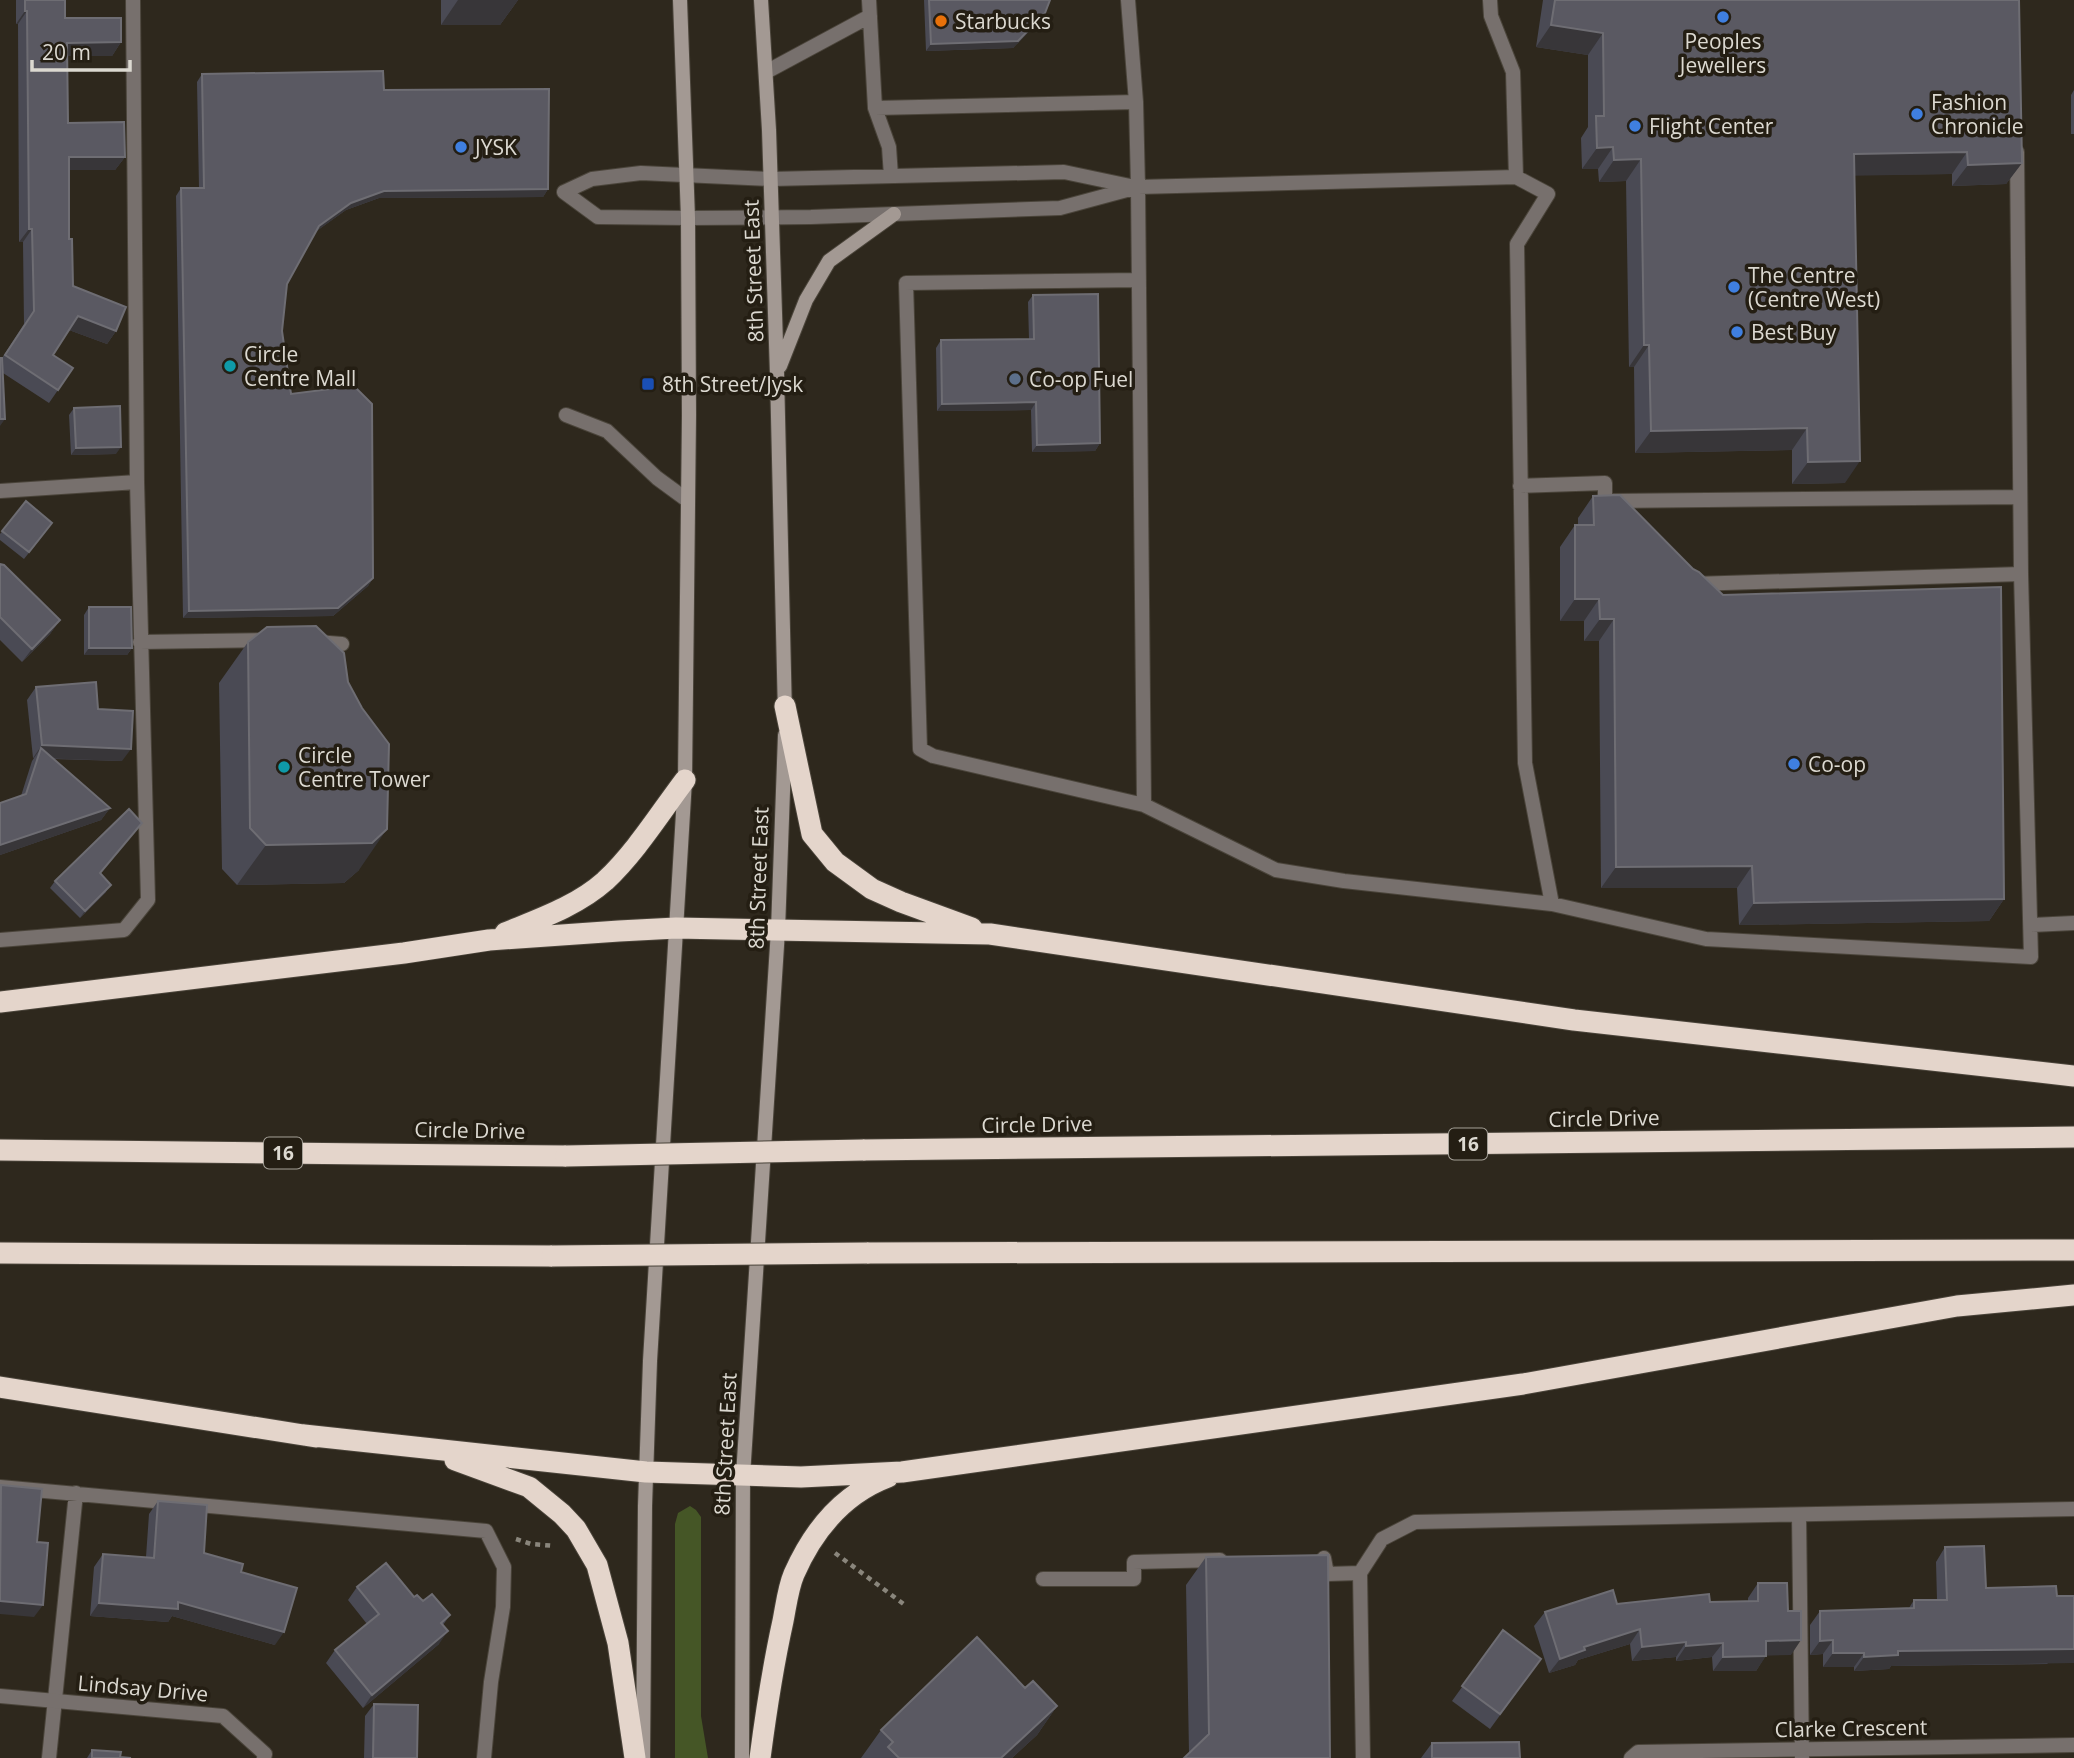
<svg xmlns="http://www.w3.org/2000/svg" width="2074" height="1758" viewBox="0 0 2074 1758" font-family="'Open Sans',sans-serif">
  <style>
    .green { fill: #455626 }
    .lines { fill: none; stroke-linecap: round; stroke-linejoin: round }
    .lane-casing { stroke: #4a443a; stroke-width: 16 }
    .street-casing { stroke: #4a443a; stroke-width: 16 }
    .secondary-casing { stroke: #4a443a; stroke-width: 16 }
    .highway-casing { stroke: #4a443a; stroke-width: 23 }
    .path { stroke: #8a867c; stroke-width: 4.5; stroke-dasharray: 5 5; stroke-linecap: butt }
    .lane { stroke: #77706d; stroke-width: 14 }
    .street { stroke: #77706d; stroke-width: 14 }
    .secondary { stroke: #a39993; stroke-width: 14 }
    .highway { stroke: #e4d5cb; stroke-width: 21 }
    .highway-bridge-casing { stroke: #4a443a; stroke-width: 23; stroke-linecap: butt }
    .highway-bridge { stroke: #e4d5cb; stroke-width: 21 }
    .wall { fill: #4a4a54 }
    .shaded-wall { fill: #383639 }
    .building { fill: #5a5962; stroke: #6e6d73; stroke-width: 2 }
    .shop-dot { fill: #3f7fe0; stroke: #241e13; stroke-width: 2.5 }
    .food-dot { fill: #e8710a; stroke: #241e13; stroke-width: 2.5 }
    .culture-dot { fill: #0f9aa8; stroke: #241e13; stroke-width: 2.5 }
    .service-dot { fill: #5c6f8a; stroke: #241e13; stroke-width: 2.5 }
    .transit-dot { fill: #1a4fb4; stroke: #241e13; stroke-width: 2.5 }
    .labels { text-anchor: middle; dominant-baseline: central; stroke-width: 7; stroke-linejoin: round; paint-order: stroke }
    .shield { fill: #241e13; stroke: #a5a198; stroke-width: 2 }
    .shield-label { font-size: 19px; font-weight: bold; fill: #dcd9d1 }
    .poi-label { font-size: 21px; fill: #dcd9d1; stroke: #241e13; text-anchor: start }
    .street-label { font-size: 21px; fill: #dcd9d1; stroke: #241e13 }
  </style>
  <rect width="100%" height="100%" fill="#2e281d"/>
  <path class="green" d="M690,1506L696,1510L701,1517V1716L708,1758H675V1524L678,1513Z"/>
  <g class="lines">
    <g class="lane-casing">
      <path id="lane" d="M869,0L875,108L889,147L891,176
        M1128,0L1136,102L1138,187L1144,805
        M1490,0L1491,16L1513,72L1516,177
        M766,72L870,16
        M875,108L1136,102
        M564,192L598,217L688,218L811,217L1060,208L1138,187L1516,177L1548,194L1517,244L1525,763L1552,904
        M564,192L592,179L641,173L771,179L1064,172L1135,187
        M1139,280L906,283L920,749L933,756L1144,805L1276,870L1344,881L1552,904L1706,939L2031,957L2021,574L2017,152
        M566,415L607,431L657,478L687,500
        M1520,486L1605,483V501L1614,510
        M0,491L137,482
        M1608,501L2020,497
        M1693,584L2021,574
        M140,642L268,640
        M316,642L342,644
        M2031,925L2074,923
        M0,940L124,930L148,900L137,482L133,0
        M0,1487L486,1531L504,1567L503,1607L491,1682L484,1758
        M1799,1515L1802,1758
        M1324,1558L1327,1574L1360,1573
        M1043,1579H1134V1562L1220,1560
        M49,1758L76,1493
        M1363,1758L1360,1573L1382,1539L1415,1522L2074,1509"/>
    </g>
    <g class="street-casing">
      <path id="street" d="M0,1696L223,1716L265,1754L264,1758
        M1631,1758L1638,1752L2074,1745"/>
    </g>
    <g class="secondary-casing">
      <path id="secondary" d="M761,0L769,130L777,374L785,715
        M780,366L806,300L829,261L894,214
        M643,1758L645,1506L650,1361L685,780L689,415L688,218L680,0
        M742,1758L743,1476L778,930L785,735"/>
    </g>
    <g class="highway-casing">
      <path id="highway" d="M785,706L812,834L835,862L872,889L901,902L972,928
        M505,933C539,919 577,906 605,881C636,852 660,813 685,780
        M0,1002L404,953L489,940L619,931L676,928L990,934L1574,1020L2074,1076
        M0,1150L566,1156
        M863,1150L2074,1137
        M0,1253L552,1256
        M867,1253L2074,1250
        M0,1387L316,1437
        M304,1435L646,1472L801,1477L902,1472L1523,1384L1957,1306L2074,1295
        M455,1460L529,1487L562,1514L576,1529L597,1565L618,1643L635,1758
        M760,1758C766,1712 773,1666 783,1621C786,1606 788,1588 794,1574C813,1531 843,1494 888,1477"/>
    </g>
    <path class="path" d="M516,1539L531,1544L555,1546
      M835,1553L905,1605"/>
    <use href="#lane" class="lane"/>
    <use href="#street" class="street"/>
    <use href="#secondary" class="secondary"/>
    <use href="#highway" class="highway"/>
    <g class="highway-bridge-casing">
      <path id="highway-bridge" d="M566,1156L863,1150
        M552,1256L867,1253"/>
    </g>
    <use href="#highway-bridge" class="highway-bridge"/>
  </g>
  <path class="wall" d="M16,0H65V18L121,42L112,56H67L68,123L125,157L115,170H69V239L73,286L116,331L107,344L69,330L53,355L58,390L49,403L3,373L2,358L24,324L23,242H19L18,24H16Z
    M441,0H518L500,25H441Z
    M924,0H1050L1040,20L1013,48L926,51Z
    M1543,0H2019L2022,163L2006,184L1952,186V174L1855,175L1845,483L1792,484V450L1635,453L1634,367H1629L1626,181L1599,182L1598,169H1582L1581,138L1588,127V55L1536,47Z
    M202,74L384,90L548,189L543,197L379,198L346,210L315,232L287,284L282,331L291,394L373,578L368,586L333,616L183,618L176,196L181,188H199L197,82Z
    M2074,90V134H2071V95Z
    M1033,295L1100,443L1095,451L1032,452L1031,410L937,411L936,348L941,340L1029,339L1028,302Z
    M74,408L116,454L71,455L69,415Z
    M1593,496L2004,899L1989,921L1739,925L1737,888H1601L1599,641H1584V621H1560V547L1575,525H1578V518Z
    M26,501L47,530L24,559L0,540V534Z
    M0,564L60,620L50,634L22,662L0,640Z
    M89,607L132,648L127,655H84V615Z
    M248,642L359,870L344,883L237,885L222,869L219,683Z
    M36,687L98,709L122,761L53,759L110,808L101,820L0,855V803L21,796L32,761L34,758H33L27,700Z
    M142,823L100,873L106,892L80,918L50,888L55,881Z
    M158,1501L204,1553L241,1572L275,1645L172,1616L168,1622L90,1616L94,1567L103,1554L146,1557L149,1514Z
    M1945,1547L1986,1588L2048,1664L1891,1666L1889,1669L1854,1671V1667H1823V1654L1810,1655V1625L1820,1611L1909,1608L1914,1600H1937L1936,1562Z
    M1206,1557L1330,1758L1189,1753L1186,1585Z
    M1758,1583L1788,1611L1791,1655H1766L1756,1671H1713L1712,1657L1676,1661V1657L1632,1661L1630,1644L1578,1660L1575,1665L1549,1673L1534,1626L1545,1612L1617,1604L1748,1601V1598Z
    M357,1587L414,1597L450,1615L443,1625L439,1644L363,1708L326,1663L335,1650L367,1624L348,1600Z
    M1503,1630L1541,1659L1490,1729L1452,1701Z
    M1025,1688L1057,1706L1037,1735L1012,1758H861L881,1730Z
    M374,1704L417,1758H364L365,1716Z
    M1432,1743L1520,1758H1421Z
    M92,1750L120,1757L131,1758H87Z"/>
  <path class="shaded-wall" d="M458,0H518L500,25H441Z
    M25,11H27L18,24H16Z
    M1045,13L1040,20L1013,48L926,51L931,44Z
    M1551,25L1603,33L1588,55L1536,47Z
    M121,42L112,56H58L67,43Z
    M1613,147L1598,169H1582L1597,148Z
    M1967,152L1952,174L1839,176L1854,154Z
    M69,157H125L115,170H60Z
    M1641,159L1626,181L1599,182L1614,160Z
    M2022,163L2006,184L1952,186L1968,165Z
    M548,189L543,197L379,198L346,210L314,233L319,226L351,203L384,191Z
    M29,229H32L23,242H19Z
    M78,316L116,331L107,344L69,330Z
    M1644,345H1649L1634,367H1629Z
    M1036,402L1031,410L937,411L942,404Z
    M0,419H5L0,426Z
    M1807,428L1792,450L1635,453L1651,431Z
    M1100,443L1095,451L1032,452L1037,445Z
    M121,447L116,454L71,455L76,448Z
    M1860,461L1845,483L1792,484L1808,462Z
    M373,578L368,586L333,616L183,618L189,611Z
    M1575,599H1599L1584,621H1560Z
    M1600,619H1614L1599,641H1584Z
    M60,620L50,634L22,662L32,649Z
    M89,648H132L127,655H84Z
    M42,745L131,749L122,761L38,758L41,748L34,758H33Z
    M110,808L101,820L0,855V845Z
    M387,829L359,870L344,883L237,885L266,845Z
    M1752,866L1737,888H1601L1616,867Z
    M111,885L106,892L80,918L85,911Z
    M2004,899L1989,921L1739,925L1754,903Z
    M0,1601L43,1605L34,1617L0,1614Z
    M178,1602L284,1632L275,1645L172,1616L168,1622L90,1616L99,1603Z
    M1640,1629L1630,1644L1578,1660L1575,1665L1549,1673L1560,1659L1584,1647Z
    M448,1631L439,1644L363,1708L372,1695Z
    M1801,1640L1791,1655L1756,1656L1766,1641Z
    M1833,1640L1823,1654L1810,1655L1820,1641Z
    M1686,1642L1676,1657L1632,1661L1642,1647Z
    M1723,1643L1712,1657L1676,1661L1686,1646Z
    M2074,1649V1663L1891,1666L1889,1669L1854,1671L1864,1657L1898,1651Z
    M1833,1653H1864L1854,1667H1823Z
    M1766,1656L1756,1671H1713L1723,1657Z
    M1057,1706L1037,1735L1012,1758H1001Z"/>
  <path class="building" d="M25,0H65V18H121V42L67,43L68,123L124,122L125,157H69V239H72L73,286L126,307L116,331L78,316L53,355L73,368L58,390L5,355L34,311L32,229H29L27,11H25Z
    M929,0H1050L1045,13L1018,41L931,44Z
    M1555,0H2019L2022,163L1968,165L1967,152L1854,154L1860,461L1808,462L1807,428L1651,431L1649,345H1644L1641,159L1614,160L1613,147L1597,148L1596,116H1604L1603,33L1551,25Z
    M383,71L384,90L549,89L548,189L384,191L351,203L319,226L287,284L282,331L291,394L354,386L372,404L373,578L338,608L189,611L181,188H204L202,74Z
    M1098,294L1100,443L1037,445L1036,402L942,404L941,340L1034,339L1033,295Z
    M0,358H2L5,419H0Z
    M120,406L121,447L76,448L74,408Z
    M1620,495L1693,569L1699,572L1723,595L2001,587L2004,899L1754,903L1752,866L1616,867L1614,619H1600L1599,599H1575V525H1594L1593,496Z
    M26,501L52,523L29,552L2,531Z
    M0,564L4,565L60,620L32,649L0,617Z
    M89,607H131L132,648H89Z
    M316,626L344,653L348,682L362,708L389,744L387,829L372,843L266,845L250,828L248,642L267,627Z
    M96,682L98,709L133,711L131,749L42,745L36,687Z
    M41,748L110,808L0,845V803L26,794Z
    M129,809L142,823L100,873L111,885L85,911L55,881Z
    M1,1485L42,1489L37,1542L48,1543L43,1605L0,1601Z
    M158,1501L207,1505L204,1553L243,1564L241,1572L297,1588L284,1632L178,1602V1609L99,1603L103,1554L154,1558Z
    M1984,1546L1986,1588L2056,1586L2057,1596H2074V1649L1898,1651V1655L1864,1657V1653H1833V1640L1820,1641V1611L1914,1608V1600H1947L1945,1547Z
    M1328,1555L1330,1758H1184L1209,1734L1206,1557Z
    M386,1563L414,1597L417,1595L423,1601L432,1594L450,1615L441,1623L448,1631L372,1695L335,1650L379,1614L357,1587Z
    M1758,1583H1787L1788,1611H1801V1640L1766,1641V1656L1723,1657V1643L1686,1646V1642L1642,1647L1640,1629L1584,1647L1585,1650L1560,1659L1545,1612L1613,1590L1617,1604L1709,1594L1710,1602L1758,1601Z
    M1503,1630L1541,1659L1500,1714L1462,1686Z
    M977,1637L1025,1688L1033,1681L1057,1706L1001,1758H899L888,1747L893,1742L881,1730Z
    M374,1704L418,1705L417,1758H373Z
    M1519,1742L1520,1758H1432V1743Z
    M92,1750L121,1752L120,1757L131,1758H92Z"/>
  <g class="shop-dot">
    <circle cx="1723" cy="17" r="7"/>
    <circle cx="1917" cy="114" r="7"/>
    <circle cx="1635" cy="126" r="7"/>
    <circle cx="461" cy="147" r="7"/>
    <circle cx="1734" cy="287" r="7"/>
    <circle cx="1737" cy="332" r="7"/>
    <circle cx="1794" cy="764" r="7"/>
  </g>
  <circle class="food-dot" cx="941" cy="21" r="7"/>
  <g class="culture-dot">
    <circle cx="230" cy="366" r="7"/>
    <circle cx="284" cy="767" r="7"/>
  </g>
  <circle class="service-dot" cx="1015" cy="379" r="7"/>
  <rect class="transit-dot" x="641" y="377" width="14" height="14" rx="3.5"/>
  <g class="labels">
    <g class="shield">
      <rect x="1449" y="1128.5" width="38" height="31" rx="5"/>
      <rect x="264" y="1137.5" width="38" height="31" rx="5"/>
    </g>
    <g class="shield-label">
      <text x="1468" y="1144">16</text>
      <text x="283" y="1153">16</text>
    </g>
    <g class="poi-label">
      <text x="955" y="21">Starbucks</text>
      <text x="1723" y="41" text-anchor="middle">Peoples<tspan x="1723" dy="24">Jewellers</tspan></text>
      <text x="1931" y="102">Fashion<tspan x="1931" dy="24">Chronicle</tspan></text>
      <text x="1649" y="126">Flight Center</text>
      <text x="475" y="147">JYSK</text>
      <text x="1748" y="275">The Centre<tspan x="1748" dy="24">(Centre West)</tspan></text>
      <text x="1751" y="332">Best Buy</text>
      <text x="244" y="354">Circle<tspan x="244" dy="24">Centre Mall</tspan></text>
      <text x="1029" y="379">Co-op Fuel</text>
      <text x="662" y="384">8th Street/Jysk</text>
      <text x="298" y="755">Circle<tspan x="298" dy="24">Centre Tower</tspan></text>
      <text x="1808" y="764">Co-op</text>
    </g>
    <g class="street-label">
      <text transform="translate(753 271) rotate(-92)">8th Street East</text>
      <text transform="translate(758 878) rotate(-88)">8th Street East</text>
      <text transform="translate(1604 1118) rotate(-1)">Circle Drive</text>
      <text transform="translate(1037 1124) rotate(-1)">Circle Drive</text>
      <text transform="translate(470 1130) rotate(1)">Circle Drive</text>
      <text transform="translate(725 1444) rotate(-87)">8th Street East</text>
      <text transform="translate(143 1688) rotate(5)">Lindsay Drive</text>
      <text transform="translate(1851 1728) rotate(-1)">Clarke Crescent</text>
    </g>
  </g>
  <path d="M32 60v10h98v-10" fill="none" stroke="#dcd9d1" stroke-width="3.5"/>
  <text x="42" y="60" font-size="21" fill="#dcd9d1" stroke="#241e13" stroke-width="5" paint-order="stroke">20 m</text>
</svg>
